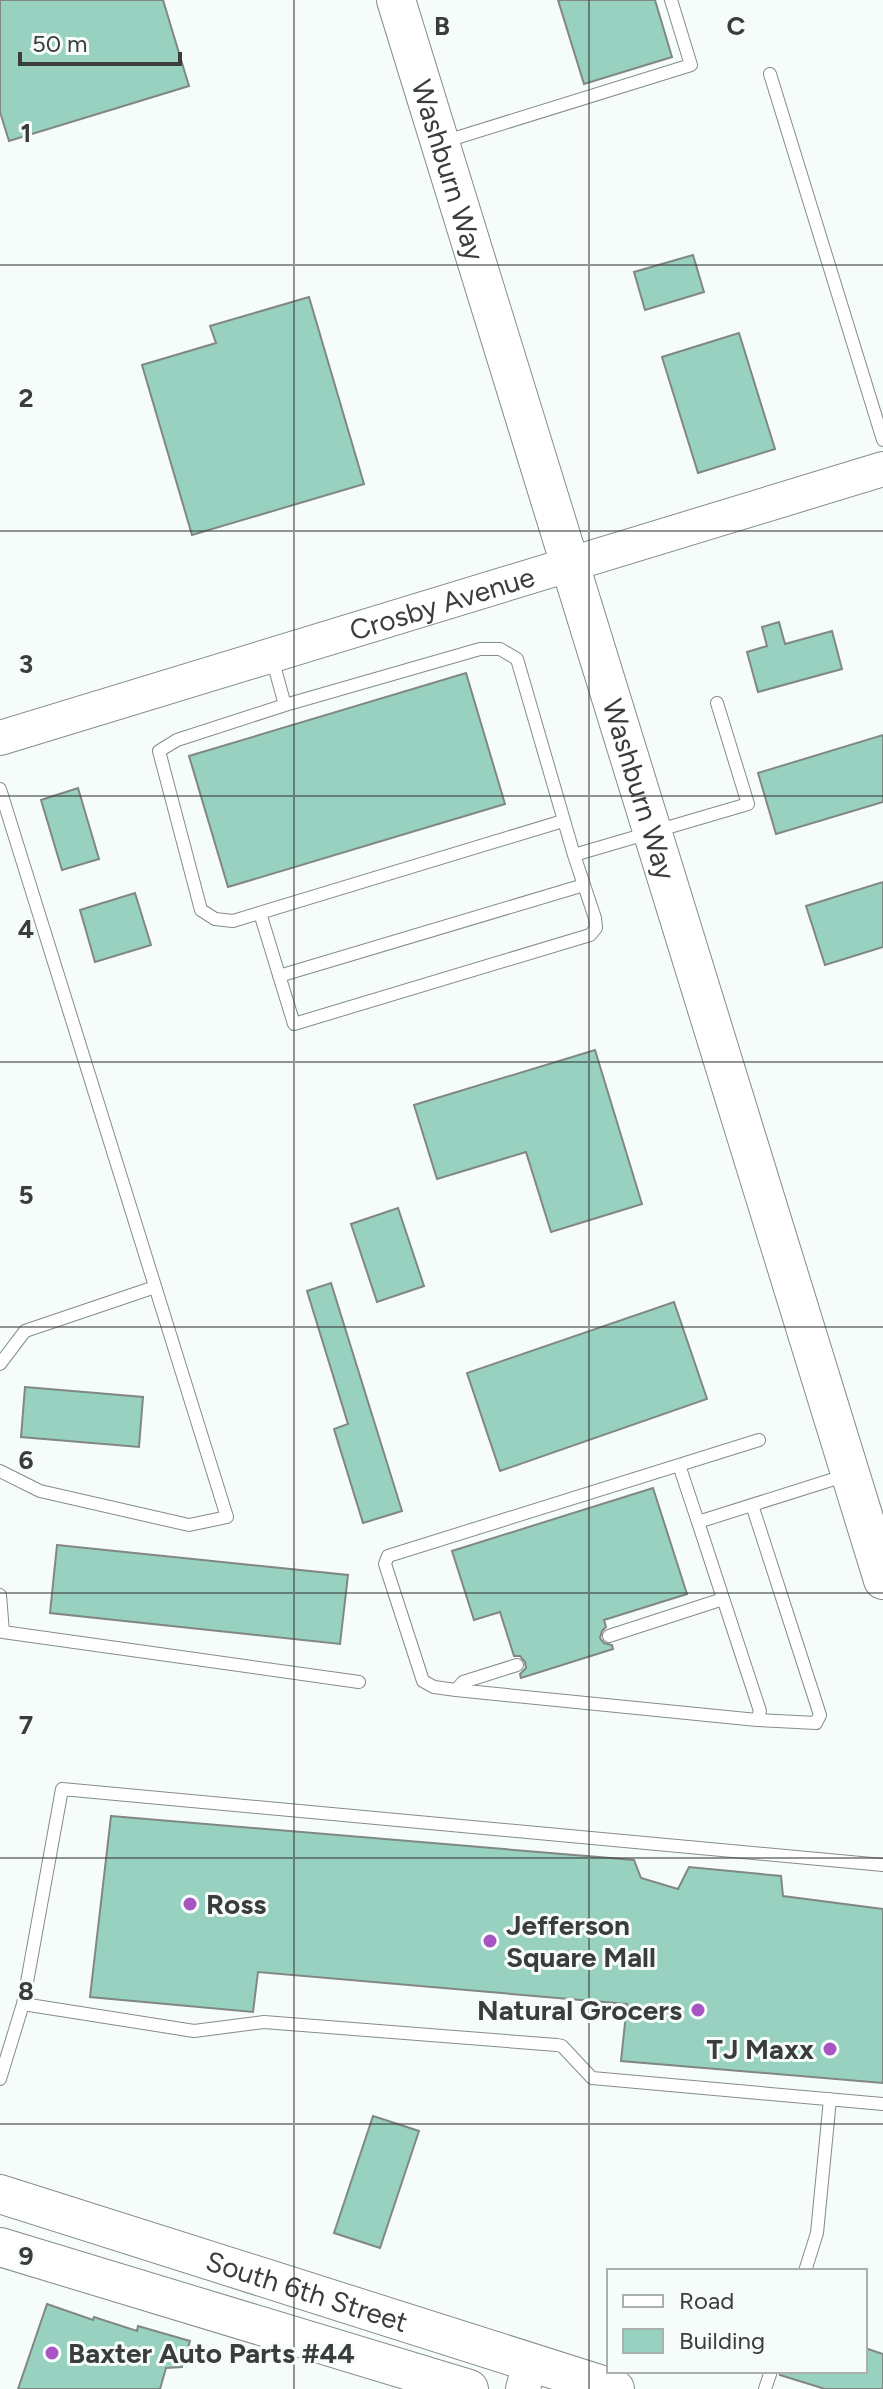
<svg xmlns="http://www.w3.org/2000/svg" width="883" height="2389" viewBox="0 0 883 2389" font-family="Figtree,sans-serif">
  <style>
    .building { fill: #98d1c0; stroke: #818785; stroke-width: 2 }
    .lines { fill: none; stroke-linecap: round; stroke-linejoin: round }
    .lane-casing { stroke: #858c8a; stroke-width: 14 }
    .secondary-casing { stroke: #858c8a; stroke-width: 36 }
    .primary-casing { stroke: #858c8a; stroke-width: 40 }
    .lane { stroke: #fff; stroke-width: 12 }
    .secondary { stroke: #fff; stroke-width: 34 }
    .primary { stroke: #fff; stroke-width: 38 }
    .grid { fill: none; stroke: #3a3d3c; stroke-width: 2; stroke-opacity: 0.55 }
    .poi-dot { fill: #a854c2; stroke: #f5fcfa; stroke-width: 3 }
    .labels { text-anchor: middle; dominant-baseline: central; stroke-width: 6; stroke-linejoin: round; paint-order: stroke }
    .street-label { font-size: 28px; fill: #3a3d3c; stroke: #f5fcfa }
    .poi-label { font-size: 28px; font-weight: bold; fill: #3a3d3c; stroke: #f5fcfa; text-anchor: start }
    .grid-label { font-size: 26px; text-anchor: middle; font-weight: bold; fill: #3a3d3c; stroke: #f5fcfa; stroke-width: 6; stroke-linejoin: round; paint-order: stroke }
  </style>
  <rect width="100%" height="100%" fill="#f5fcfa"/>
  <path class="building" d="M0,0H163L189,86L9,141L0,112Z
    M558,0H655L672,57L584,84Z
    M693,255L704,292L645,310L634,272Z
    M309,297L364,484L192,535L142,365L216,343L210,326Z
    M739,333L775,449L698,473L662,357Z
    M779,622L785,644L832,631L842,669L758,692L747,652L767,646L762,627Z
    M466,673L505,804L228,887L189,756Z
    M883,735V802L776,834L758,773Z
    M78,788L99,859L62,870L41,800Z
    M883,882V947L825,965L806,906Z
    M135,893L151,945L95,962L80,910Z
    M595,1050L642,1204L551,1232L526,1152L437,1179L414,1105Z
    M398,1208L424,1286L377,1302L351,1224Z
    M331,1283L402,1511L363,1523L334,1429L348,1424L307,1291Z
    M674,1302L707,1399L500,1471L467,1373Z
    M25,1387L143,1397L139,1447L21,1437Z
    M653,1488L687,1594L604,1620L606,1627L602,1631L600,1638L604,1643L612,1645L613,1649L521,1678L520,1674L526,1668L525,1662L520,1656H514L500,1612L474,1620L452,1551Z
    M57,1545L348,1575L340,1644L50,1613Z
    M111,1816L634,1860L641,1878L678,1889L689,1867L781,1876L783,1896L883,1909V2083L621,2061L627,2004L258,1972L253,2012L90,1997Z
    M373,2116L419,2131L380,2248L334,2233Z
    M47,2304L93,2320L94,2317L137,2331L138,2326L190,2341L182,2367L166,2368L160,2389H18Z
    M865,2348L883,2354V2389H825L780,2375L781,2371H865Z"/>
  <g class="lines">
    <g class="lane-casing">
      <path id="lane" d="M770,74L883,440
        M443,142L691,65L671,0
        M272,658L285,705
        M0,789L227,1517L189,1525L40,1491L0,1471
        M563,821L233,921L215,919L201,910L159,751L177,740L285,705L480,649H500L517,659L574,855L748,804L717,703
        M260,913L294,1024L590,935L596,928L595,918L574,855
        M279,976L584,885
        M0,1364L25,1331L155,1287
        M679,1465L698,1522L847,1475
        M752,1505L820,1715L816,1723L757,1720L456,1690L434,1687L423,1681L385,1564L388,1556L759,1440
        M698,1522L760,1711L757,1720
        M0,1595L3,1632L359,1682
        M609,1636L723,1599
        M456,1690L463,1682L517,1665
        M23,2004L62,1789L883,1865
        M0,2079L23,2004L194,2031L264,2022L557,2045L562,2046L592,2078L883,2104
        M805,2271L817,2233L830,2099
        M765,2389L771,2371"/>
    </g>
    <g class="secondary-casing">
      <g id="secondary">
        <path id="s1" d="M0,738L883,469"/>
        <path d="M523,2389L530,2362"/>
      </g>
    </g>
    <g class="primary-casing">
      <g id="primary">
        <path id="s2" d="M396,0L883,1580"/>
        <path id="s3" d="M0,2194L615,2389"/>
        <path d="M0,2247L469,2389"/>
      </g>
    </g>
    <use href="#lane" class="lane"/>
    <use href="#secondary" class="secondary"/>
    <use href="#primary" class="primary"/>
  </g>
  <path class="grid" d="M294,0V2389M589,0V2389M0,265H883M0,531H883M0,796H883M0,1062H883M0,1327H883M0,1593H883M0,1858H883M0,2124H883"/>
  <g class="poi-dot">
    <circle cx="190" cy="1904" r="8"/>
    <circle cx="490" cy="1941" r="8"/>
    <circle cx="698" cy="2010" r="8"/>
    <circle cx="830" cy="2049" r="8"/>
    <circle cx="52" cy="2353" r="8"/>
  </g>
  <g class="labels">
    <g class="street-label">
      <text stroke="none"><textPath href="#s2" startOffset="178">Washburn Way</textPath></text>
      <text stroke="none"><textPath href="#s1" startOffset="462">Crosby Avenue</textPath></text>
      <text stroke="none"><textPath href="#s2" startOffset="826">Washburn Way</textPath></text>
      <text stroke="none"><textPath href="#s3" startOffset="322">South 6th Street</textPath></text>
    </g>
    <g class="poi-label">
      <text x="206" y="1904">Ross</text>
      <text x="506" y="1925">Jefferson<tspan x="506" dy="32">Square Mall</tspan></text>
      <text x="682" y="2010" text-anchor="end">Natural Grocers</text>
      <text x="814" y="2049" text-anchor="end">TJ Maxx</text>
      <text x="68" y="2353">Baxter Auto Parts #44</text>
    </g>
  </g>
  <g class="grid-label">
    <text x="442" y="35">B</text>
    <text x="736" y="35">C</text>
    <text x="26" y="142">1</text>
    <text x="26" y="407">2</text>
    <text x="26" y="673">3</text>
    <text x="26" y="938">4</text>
    <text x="26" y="1204">5</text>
    <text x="26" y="1469">6</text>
    <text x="26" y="1734">7</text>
    <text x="26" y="2000">8</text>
    <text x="26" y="2265">9</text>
  </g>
  <rect x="607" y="2269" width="260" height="104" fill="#f5fcfa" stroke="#aab0ae" stroke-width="2"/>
  <rect x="623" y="2295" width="40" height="12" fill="#ffffff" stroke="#aab0ae" stroke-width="2"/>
  <text x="679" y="2309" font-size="24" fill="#3a3d3c">Road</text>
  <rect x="623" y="2329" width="40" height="24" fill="#98d1c0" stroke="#aab0ae" stroke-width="2"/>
  <text x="679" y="2349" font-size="24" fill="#3a3d3c">Building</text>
  <path d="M20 52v12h160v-12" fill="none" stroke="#3a3d3c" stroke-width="4"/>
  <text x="32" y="52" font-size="24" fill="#3a3d3c" stroke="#f5fcfa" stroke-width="6" paint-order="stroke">50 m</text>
</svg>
